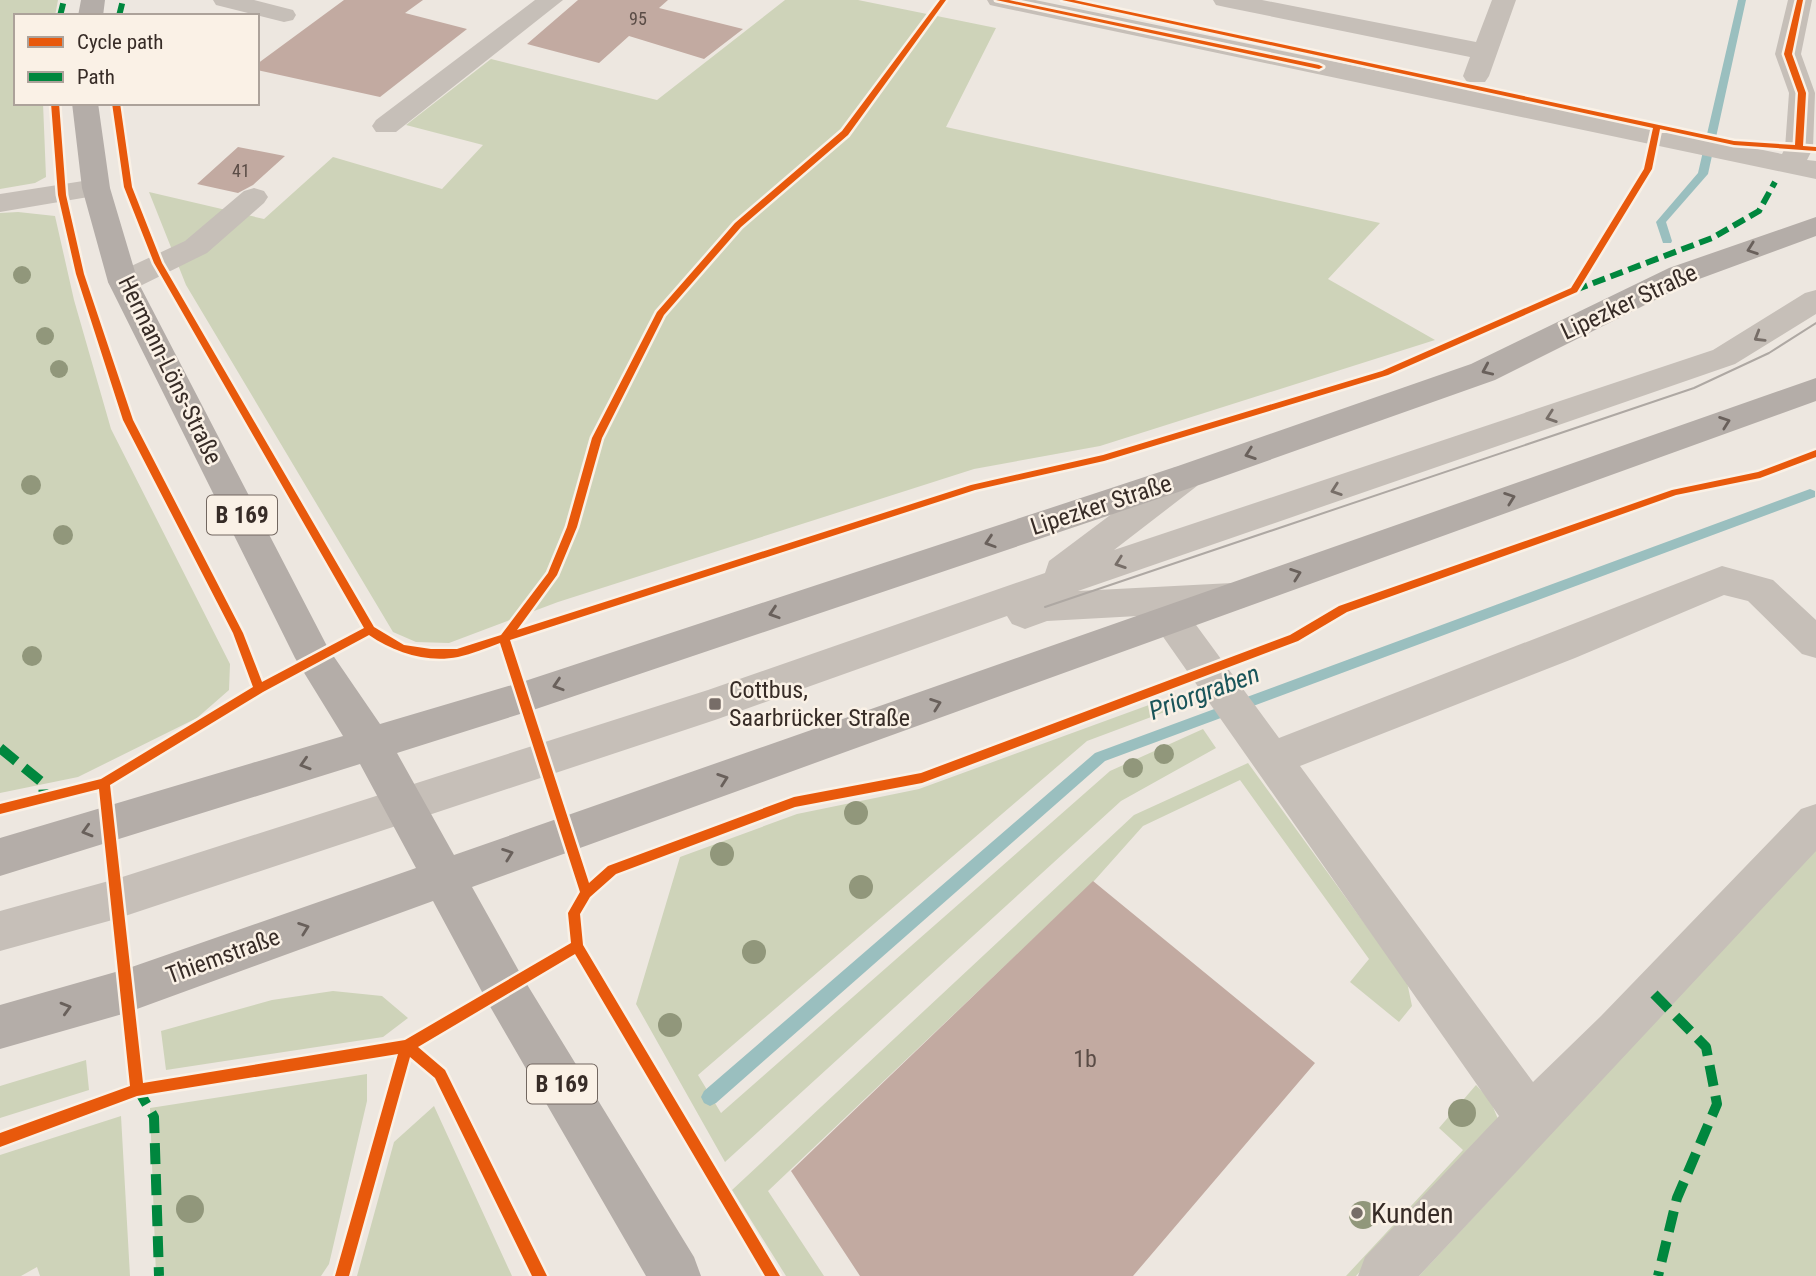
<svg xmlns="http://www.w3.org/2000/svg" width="1816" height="1276" viewBox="0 0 1816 1276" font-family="'Roboto Condensed',sans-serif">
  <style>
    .green { fill: #ced3b9 }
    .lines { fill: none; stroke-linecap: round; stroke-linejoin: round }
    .stream { fill: #9abfbf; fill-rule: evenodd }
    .building { fill: #c2aaa1 }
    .minor { fill: #c6bfb8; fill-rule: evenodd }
    .major { fill: #b4ada8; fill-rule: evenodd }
    .tram { stroke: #aea8a3; stroke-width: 2 }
    .quiet-far1 { stroke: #00873e; stroke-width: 6; stroke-dasharray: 13 6; stroke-linecap: butt }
    .quiet { stroke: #00873e; stroke-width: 10; stroke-dasharray: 21 10; stroke-linecap: butt }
    .cycleway-casing { stroke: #faf1e6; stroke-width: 5 }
    .cycleway { fill: #e8590c; fill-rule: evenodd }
    .tree { fill: #91977b }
    .oneway { stroke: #69605b }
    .oneway2 { stroke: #776e68 }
    .poi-dot { fill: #776d68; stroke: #faf1e6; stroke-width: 2.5 }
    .labels { text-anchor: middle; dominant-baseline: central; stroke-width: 5; stroke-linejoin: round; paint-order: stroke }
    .far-number-label { font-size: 18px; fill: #5a4c46 }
    .shield { fill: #faf1e6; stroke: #726760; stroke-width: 2 }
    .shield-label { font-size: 23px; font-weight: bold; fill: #372c27 }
    .street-label { font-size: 24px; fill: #372c27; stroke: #faf1e6 }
    .poi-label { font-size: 24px; fill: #372c27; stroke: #faf1e6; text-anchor: start }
    .near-number-label { font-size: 24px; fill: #5a4c46 }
    .water-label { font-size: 26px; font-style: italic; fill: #1a555a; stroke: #faf1e6 }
    .near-poi-label { font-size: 28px; fill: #372c27; stroke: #faf1e6; text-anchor: start }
  </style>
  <rect width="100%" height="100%" fill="#ede7e0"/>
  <path class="green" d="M0,0H58L55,16H16V103H43L46,177L35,183L0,189Z
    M785,0H858L996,28L946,127L1380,223L1328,279L1435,340L1100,446L974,469L558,602L449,643L416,642L393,632L186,285L149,192L264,219L333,157L442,189L483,145L406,125L491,59L657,100Z
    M18,212L55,216L74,300L111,429L230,664L229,690L197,718L78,777L0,793V213Z
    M1179,694L1186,704L1087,741L698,1075L721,1113L1110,771L1203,729L1216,748L1121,801L725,1162L636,1004L680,857L797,814L919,789Z
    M1248,763L1407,982L1412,1006L1399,1022L1350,982L1369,959L1240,780L1143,826L1094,881L768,1191L824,1276H786L732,1190L1134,815Z
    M1816,847V1276H1419Z
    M333,991L382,996L408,1018L383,1037L166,1070L161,1031L272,1000Z
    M86,1060L89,1090L0,1118V1086Z
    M367,1074V1101L329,1264L321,1276H156L150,1108Z
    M1476,1085L1490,1100L1498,1119L1356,1276H1346L1463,1150L1439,1128Z
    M434,1106L512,1276H357L394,1142Z
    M121,1116L130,1276H40L37,1267L21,1276H0V1155Z"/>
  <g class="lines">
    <path class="stream" d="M1738,0H1746L1708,174L1666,222L1672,241L1671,243H1663L1656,222L1698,173Z
      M1810,489L1815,491V497L1105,761L716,1103L710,1106L704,1103L701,1097L704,1091L1095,753Z"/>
  </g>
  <path class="building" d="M344,0H423L405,13L467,29L380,97L257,70V64Z
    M578,0H668L659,8L743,29L704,59L629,36L599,63L527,44Z
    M238,147L285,156L253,185L238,193L197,184Z
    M1093,881L1315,1063L1133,1276H860L791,1171Z"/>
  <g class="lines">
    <path class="minor" d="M213,0H254L293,10L296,15L293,20L284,22L216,5Z
      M535,0H563L396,132H376L372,126L376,120Z
      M987,0H1035L1782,154L1785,148L1789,93L1775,54L1788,0H1812L1801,54L1815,93L1813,148L1807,160L1816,161V179L999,7L990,5Z
      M1213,0H1262L1476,42L1492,0H1516L1489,76L1485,82H1467L1463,76L1470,57L1225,7L1216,5Z
      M96,179L106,182L110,188L106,194L0,212V194Z
      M254,188L264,191L268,197L264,203L207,253L134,289L123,292L112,289L108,282L112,275L185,241L244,191Z
      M1816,290V314L1735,364L1078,591L1232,583L1245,587L1251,597L1245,607L1232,611L1188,614L1279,738L1722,566L1773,580L1816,620V658L1802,654L1748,601L1724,595L1575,658L1300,766L1533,1082L1601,1016L1801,809L1816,804V851L1419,1276H1358L1365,1257L1499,1116L1159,631L1153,621L1156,615L1047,621L1025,629L1012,624L1007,616L715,720L116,919L0,951V911L116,879L708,690L1045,573L1049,561L1173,468L1185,465L1197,468L1203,477L1197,486L1114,550L1713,350L1805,293Z"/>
    <path class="major" d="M81,0H105L103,16H78Z
      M72,103H98L110,188L138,282L328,648L380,724L522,682L1178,466L1471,364L1669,268L1816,217V236L1691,282L1495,380L1202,484L536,709L397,753L454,855L1816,378V401L472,887L520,973L694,1257L701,1276H646L488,1003L433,901L126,1013L0,1049V1005L126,969L416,868L360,764L0,876V838L343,736L295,658L108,282L82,188Z"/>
    <path class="tram" d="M1045,607L1694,388L1769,353L1816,323"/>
    <path class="quiet-far1" d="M60,16L64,0
      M119,16L123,0
      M1575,290L1712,238L1759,211L1775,182"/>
    <path class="quiet" d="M0,748L43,783L44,798
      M1654,994L1706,1047L1717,1104L1677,1198L1658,1276
      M136,1086L154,1117L159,1276"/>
    <g class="cycleway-casing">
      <path id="cycleway" d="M940,0H946L848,135L741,227L664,315L602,438L577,527L557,575L517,630L971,485L1103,455L1382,371L1571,288L1644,169L1653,128L1062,0H1074L1734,141L1795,145L1798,93L1784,54L1797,0H1803L1792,54L1806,93L1803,146L1816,147V151L1734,145L1660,129L1652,169L1577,292L1388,375L1104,461L975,490L510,640L589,883L608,866L794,797L921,773L1290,635L1339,606L1672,490L1758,472L1816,450V457L1760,478L1676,495L1347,612L1298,641L922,783L795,807L616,874L590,897L580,914L583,945L780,1276H765L575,954L418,1047L445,1070L547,1276H532L435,1078L410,1057L349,1276H335L398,1054L137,1096L0,1147V1133L130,1086L99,789L0,814V804L101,779L253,687L233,633L123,420L76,274L58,195L51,103H59L66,195L84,274L133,420L243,633L262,682L364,628L154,263L124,187L112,103H120L132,187L162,263L374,627L404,645L431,649H457L501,635L548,573L567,527L592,438L657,312L735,223L842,131ZM369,635C395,653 427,663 458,657C472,654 486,648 500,643L580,892L568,913L571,943L405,1040L143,1083L110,785L263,692Z
        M996,0H1009L1319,65L1323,67L1319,69Z"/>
    </g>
    <use href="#cycleway" class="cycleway"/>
  </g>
  <g class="tree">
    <circle cx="22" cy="275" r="9"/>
    <circle cx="45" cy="336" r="9"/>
    <circle cx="59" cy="369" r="9"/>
    <circle cx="31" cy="485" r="10"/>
    <circle cx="63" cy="535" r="10"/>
    <circle cx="32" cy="656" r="10"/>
    <circle cx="1164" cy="754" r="10"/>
    <circle cx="1133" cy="768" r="10"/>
    <circle cx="856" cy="813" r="12"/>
    <circle cx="722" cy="854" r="12"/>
    <circle cx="861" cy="887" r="12"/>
    <circle cx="754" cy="952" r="12"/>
    <circle cx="670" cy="1025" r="12"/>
    <circle cx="1462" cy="1113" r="14"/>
    <circle cx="190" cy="1209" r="14"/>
    <circle cx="1363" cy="1215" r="14"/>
  </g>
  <defs><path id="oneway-chevron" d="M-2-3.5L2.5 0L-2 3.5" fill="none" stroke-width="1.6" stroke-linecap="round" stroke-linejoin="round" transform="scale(1.75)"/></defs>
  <g class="oneway">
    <use href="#oneway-chevron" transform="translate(1752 249) rotate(160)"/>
    <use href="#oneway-chevron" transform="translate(1487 370) rotate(156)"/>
    <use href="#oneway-chevron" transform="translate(1725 422) rotate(-20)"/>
    <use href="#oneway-chevron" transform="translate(1250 454) rotate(161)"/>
    <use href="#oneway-chevron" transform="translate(1510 498) rotate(-20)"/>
    <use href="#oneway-chevron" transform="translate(990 542) rotate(162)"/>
    <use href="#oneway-chevron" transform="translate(1296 574) rotate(-20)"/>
    <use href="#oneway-chevron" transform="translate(774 613) rotate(162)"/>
    <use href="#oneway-chevron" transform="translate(558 685) rotate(162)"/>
    <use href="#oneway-chevron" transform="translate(936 704) rotate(-20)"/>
    <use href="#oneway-chevron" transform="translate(305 764) rotate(163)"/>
    <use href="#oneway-chevron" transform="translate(723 779) rotate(-19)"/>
    <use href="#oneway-chevron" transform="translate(87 831) rotate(164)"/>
    <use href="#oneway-chevron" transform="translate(508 854) rotate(-20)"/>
    <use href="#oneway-chevron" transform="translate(304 928) rotate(-20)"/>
    <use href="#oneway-chevron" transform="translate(66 1008) rotate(-16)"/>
  </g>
  <g class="oneway2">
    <use href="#oneway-chevron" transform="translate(1759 337) rotate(149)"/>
    <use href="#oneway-chevron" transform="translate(1551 417) rotate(161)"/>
    <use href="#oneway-chevron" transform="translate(1336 490) rotate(161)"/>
    <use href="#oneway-chevron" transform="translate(1120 563) rotate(161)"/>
  </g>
  <g class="poi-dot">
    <rect x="708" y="697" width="14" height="14" rx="3.5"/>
    <circle cx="1357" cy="1213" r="7"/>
  </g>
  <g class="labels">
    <g class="far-number-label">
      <text x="638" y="18">95</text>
      <text x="241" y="170">41</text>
    </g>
    <g class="shield">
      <rect x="207" y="495.5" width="70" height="39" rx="5"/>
      <rect x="527" y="1064.5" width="70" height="39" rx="5"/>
    </g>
    <g class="shield-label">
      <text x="242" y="515">B 169</text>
      <text x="562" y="1084">B 169</text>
    </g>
    <g class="street-label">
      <text transform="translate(1629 302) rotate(-25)">Lipezker Straße</text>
      <text transform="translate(170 370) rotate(64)">Hermann-Löns-Straße</text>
      <text transform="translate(1101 505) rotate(-18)">Lipezker Straße</text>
      <text transform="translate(223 956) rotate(-20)">Thiemstraße</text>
    </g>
    <g class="poi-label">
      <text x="729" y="690">Cottbus,<tspan x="729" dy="28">Saarbrücker Straße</tspan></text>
    </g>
    <g class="near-number-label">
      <text x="1085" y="1059">1b</text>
    </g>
    <g class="water-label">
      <text transform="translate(1204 692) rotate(-20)">Priorgraben</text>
    </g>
    <g class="near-poi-label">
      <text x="1371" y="1213">Kunden</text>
    </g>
  </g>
  <rect x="14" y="14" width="245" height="91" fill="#faf1e6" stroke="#aca29a" stroke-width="2"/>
  <rect x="28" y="37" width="35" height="10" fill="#e8590c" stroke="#aca29a" stroke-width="2"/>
  <text x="77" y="49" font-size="21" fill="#372c27">Cycle path</text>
  <rect x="28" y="72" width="35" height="10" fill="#00873e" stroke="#aca29a" stroke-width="2"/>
  <text x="77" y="84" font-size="21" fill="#372c27">Path</text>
</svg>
